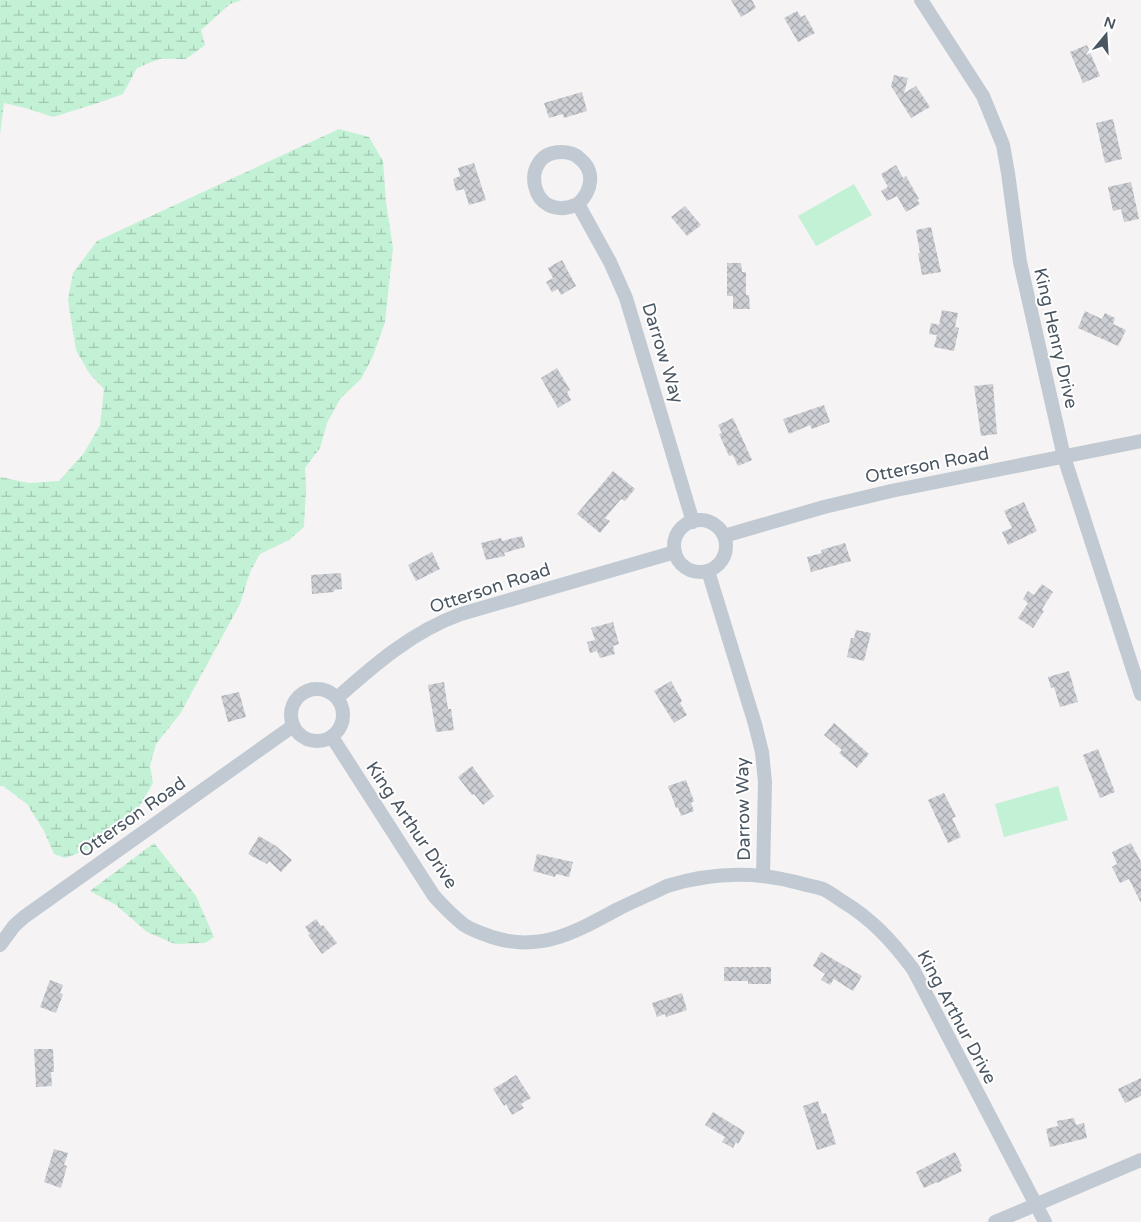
<svg xmlns="http://www.w3.org/2000/svg" width="1141" height="1222" viewBox="0 0 1141 1222" font-family="'Varela Round',sans-serif">
  <style>
    .wetland { fill: url(#wetland-marsh) }
    .garden { fill: #c3f1d5 }
    .building { fill: url(#building-cross-hatch) }
    .lines { fill: none; stroke-linecap: round; stroke-linejoin: round }
    .street { stroke: #c1cad2; stroke-width: 14 }
    .labels { text-anchor: middle; dominant-baseline: central; stroke-width: 4; stroke-linejoin: round; paint-order: stroke }
    .street-label { font-size: 18px; fill: #4a5661; stroke: #fff }
  </style>
  <defs>
    <pattern id="wetland-marsh" width="20" height="14" patternUnits="userSpaceOnUse" patternTransform="scale(1.25)"><rect width="20" height="14" fill="#c3f1d5"/><path d="M1 5h8M5 5V1M11 12h8M15 12V8" fill="none" stroke="#a0c6b0"/></pattern>
    <pattern id="building-cross-hatch" width="8" height="8" patternUnits="userSpaceOnUse" patternTransform="scale(1.25)"><rect width="8" height="8" fill="#cdcfd5"/><path d="M0 0l8 8M0 8l8-8" fill="none" stroke="#a8abb0"/></pattern>
  </defs>
  <rect width="100%" height="100%" fill="#f5f3f3"/>
  <path class="wetland" d="M0,0H242L230,4L201,30L205,45L186,59H159L137,68L123,94L98,103L53,117L29,109L4,103L0,135Z
    M339,129L369,137L383,161L386,202L393,248L385,322L373,356L361,379L340,399L327,423L320,448L305,468L306,488L304,527L289,540L260,554L250,572L240,604L180,714L156,744L150,766L153,783L135,814L97,846L65,858L54,854L44,831L27,804L3,786H0V477L29,483L59,481L84,453L100,425L104,389L89,373L76,350L68,300L73,273L97,241Z
    M154,843L196,896L214,937L205,943L175,944L147,932L116,905L90,891Z"/>
  <path class="garden" d="M854,184L872,215L816,246L798,216Z
    M1058,786L1068,820L1004,837L995,804Z"/>
  <path class="building" d="M731,0H752L756,8L741,17Z
    M797,11L801,17L805,15L815,33L798,42L784,18Z
    M1087,45L1100,76L1083,83L1070,52Z
    M894,75L908,78L904,93L916,86L930,107L911,118L891,86Z
    M582,92L587,111L564,118L563,114L549,118L544,103Z
    M1113,119L1122,159L1105,163L1096,123Z
    M474,163L486,200L469,205L464,189L456,191L453,179L460,176L458,168Z
    M896,165L903,178L906,176L919,199L917,200L920,204L906,212L897,196L887,201L881,191L888,187L881,174Z
    M1131,182L1139,219L1124,222L1121,209L1113,211L1108,187Z
    M685,206L701,225L687,236L671,217Z
    M931,227L941,272L922,275L918,253H920L916,230Z
    M562,260L576,286L561,295L558,289L552,292L546,282L553,278L548,268Z
    M727,263H741L742,272H746V295H749L750,309H733V296H727Z
    M942,310L958,313L955,327L959,328L954,351L934,347L937,335L929,334L931,323L939,325Z
    M1085,311L1102,319L1105,313L1115,318L1113,324L1126,330L1118,346L1078,328Z
    M557,368L570,390L567,392L571,400L558,408L541,378Z
    M993,384L997,434L981,436L974,386Z
    M824,405L830,422L812,429L810,425L789,434L783,419Z
    M733,418L752,460L738,466L733,455L729,456L719,434L722,433L718,425Z
    M613,471L635,489L625,501L621,499L605,518L610,521L600,533L577,514Z
    M1024,502L1037,531L1008,545L1002,532L1012,528L1004,511Z
    M522,536L525,547L504,553L505,556L486,560L481,543L501,538L502,541Z
    M845,543L851,561L811,572L807,557L822,553L821,550Z
    M432,552L440,569L416,581L408,565Z
    M341,573L342,589L334,590V592L312,594L311,575Z
    M1042,584L1053,592L1042,609L1044,611L1033,628L1018,618L1028,603L1023,599L1028,591L1034,595Z
    M613,622L619,644L613,646L615,654L600,658L597,651L590,653L587,642L595,640L591,628Z
    M856,630L871,633L864,661L847,657L851,638H854Z
    M1069,671L1078,702L1060,707L1054,687L1051,688L1048,677Z
    M671,681L682,701L680,703L687,715L674,723L654,691Z
    M444,682L448,709H451L454,730L436,732L428,685Z
    M239,692L246,717L228,722L221,696Z
    M834,723L869,754L857,768L839,753L842,750L824,735Z
    M1098,749L1115,792L1100,798L1083,755Z
    M472,766L494,796L483,805L474,794L472,795L458,777Z
    M686,780L694,801L691,803L694,811L681,816L678,807L676,808L668,786Z
    M944,793L956,817L952,818L961,837L948,843L928,800Z
    M259,836L276,846L292,860L281,872L269,861L267,864L248,854Z
    M1131,843L1141,862V903L1129,879L1120,883L1112,867L1117,864L1112,852Z
    M537,854L573,862L569,877L556,874L555,877L533,871Z
    M316,919L321,926L323,925L337,943L322,954L308,935L310,934L305,927Z
    M821,952L862,976L853,991L834,979L830,985L821,980L825,974L813,966Z
    M724,967H771V984H748V981H724Z
    M50,980L63,985L60,993L63,994L56,1013L40,1007Z
    M682,993L687,1010L666,1017L665,1014L657,1017L652,1003Z
    M34,1049H53L54,1072H51L52,1086L36,1087Z
    M516,1075L531,1098L521,1104L524,1108L512,1115L506,1104L504,1106L493,1089Z
    M1141,1078V1096L1125,1103L1118,1089Z
    M818,1101L822,1114L826,1113L836,1144L817,1150L803,1106Z
    M713,1112L745,1132L738,1144L736,1142L733,1148L722,1142L725,1137L705,1125Z
    M1074,1118L1076,1125L1084,1123L1087,1138L1050,1147L1046,1129L1058,1126L1057,1121Z
    M54,1149L68,1153L64,1165L67,1166L61,1188L44,1182Z
    M955,1152L962,1166L960,1167L962,1171L937,1183V1182L924,1188L916,1172Z"/>
  <g class="lines">
    <path class="street" d="M921,0L983,96L1003,145L1008,173L1020,262L1064,457L1141,694
      M578,204C529,226 518,152 561,152C568,152 574,153 579,158C596,171 592,191 578,204L610,262L626,298L693,522
      M674 546a26 26 0 1 1 52 0a26 26 0 1 1-52 0Z
      M724,536L824,507L891,491L1141,441
      M708,571L755,724L762,752L765,782L763,875
      M291 715a26 26 0 1 1 52 0a26 26 0 1 1-52 0Z
      M337,698C374,665 413,631 461,614L675,552
      M332,737L434,896C443,906 453,916 464,925C472,930 483,934 492,937C541,953 577,931 618,909C634,901 651,894 667,886C712,872 758,871 803,884C810,886 819,887 825,890C831,893 836,897 842,901C872,919 892,941 913,969L1045,1222
      M0,945L14,926L24,917L293,726
      M995,1222L1141,1160"/>
  </g>
  <g class="labels">
    <g class="street-label">
      <text transform="translate(1056 338) rotate(77)">King Henry Drive</text>
      <text transform="translate(663 353) rotate(73)">Darrow Way</text>
      <text transform="translate(927 465) rotate(-11)">Otterson Road</text>
      <text transform="translate(490 588) rotate(-18)">Otterson Road</text>
      <text transform="translate(743 809) rotate(-91)">Darrow Way</text>
      <text transform="translate(132 817) rotate(-35)">Otterson Road</text>
      <text transform="translate(412 825) rotate(56)">King Arthur Drive</text>
      <text transform="translate(957 1017) rotate(62)">King Arthur Drive</text>
    </g>
  </g>
  <g transform="translate(1106 35) rotate(18)" stroke="#ffffff" stroke-width="4" paint-order="stroke">
  <path d="M0-4L9 19L0 12L-9 19Z" fill="#4a5661"/>
  <text y="-8" font-size="14" font-weight="bold" text-anchor="middle" fill="#4a5661">N</text>
  </g>
</svg>
